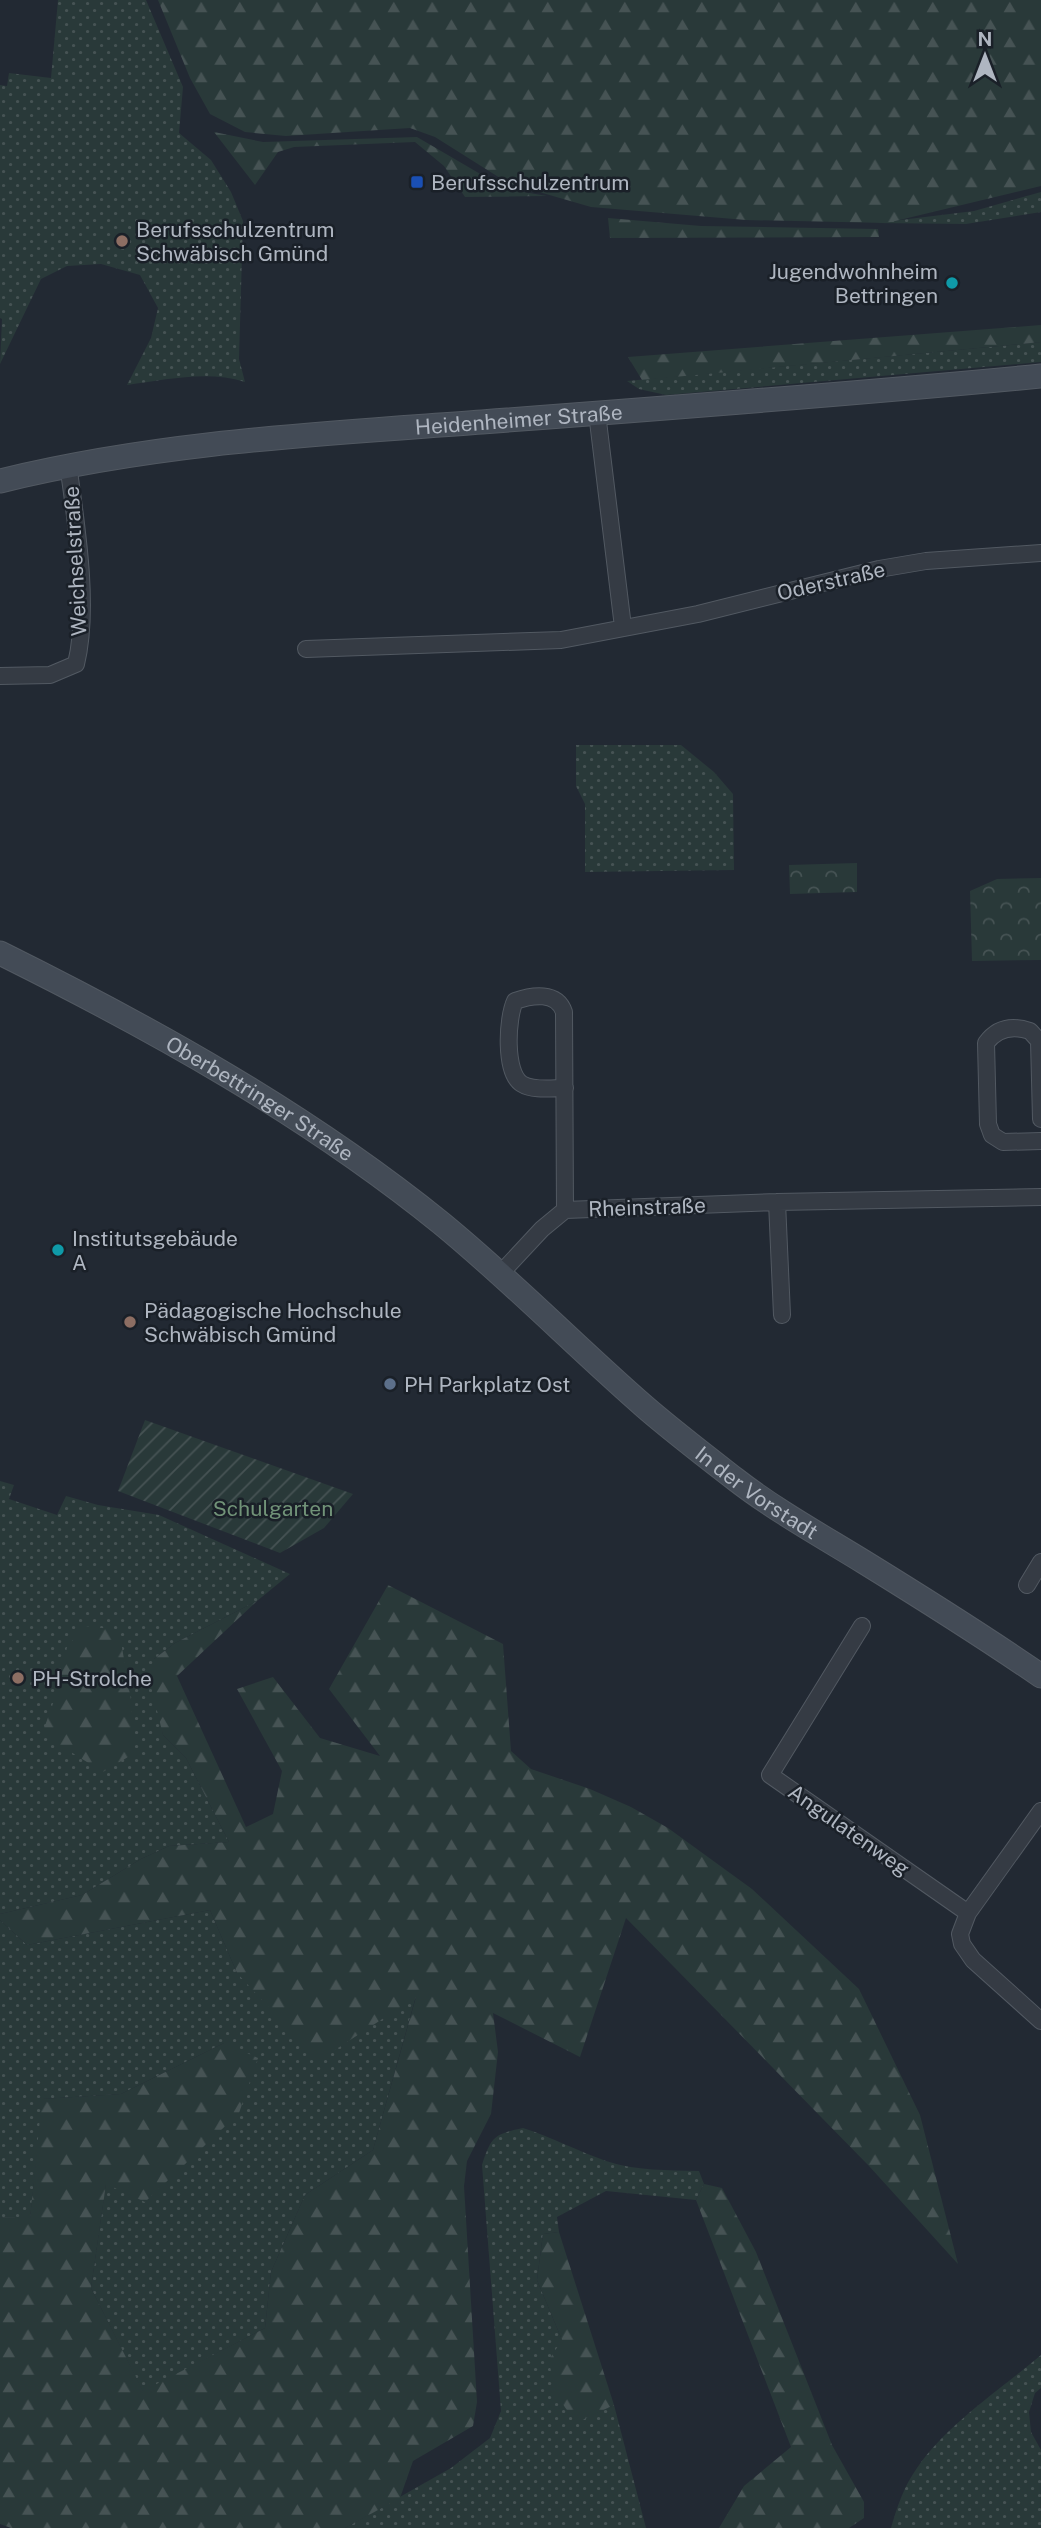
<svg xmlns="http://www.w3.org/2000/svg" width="1041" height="2528" viewBox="0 0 1041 2528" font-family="'Public Sans',sans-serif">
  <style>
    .grass { fill: url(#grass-dots) }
    .forest { fill: url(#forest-firs) }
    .park { fill: url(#park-crowns) }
    .garden { fill: url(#garden-furrows) }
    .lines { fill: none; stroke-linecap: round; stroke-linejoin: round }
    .street-casing { stroke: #525962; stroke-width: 18 }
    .secondary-casing { stroke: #525962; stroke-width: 25 }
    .street { stroke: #353b44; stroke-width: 16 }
    .secondary { stroke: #434b56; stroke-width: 23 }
    .transit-dot { fill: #1a4fb4; stroke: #1a2028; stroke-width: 2.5 }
    .education-dot { fill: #8d6e63; stroke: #1a2028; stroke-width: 2.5 }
    .culture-dot { fill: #0f9aa8; stroke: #1a2028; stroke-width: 2.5 }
    .service-dot { fill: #5c6f8a; stroke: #1a2028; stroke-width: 2.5 }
    .labels { text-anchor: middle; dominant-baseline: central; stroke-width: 5; stroke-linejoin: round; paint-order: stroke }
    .poi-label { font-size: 21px; fill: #afb6c1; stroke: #1a2028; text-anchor: start }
    .street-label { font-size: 21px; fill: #afb6c1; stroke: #1a2028 }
    .park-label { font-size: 21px; fill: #719378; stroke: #1a2028 }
  </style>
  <defs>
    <pattern id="grass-dots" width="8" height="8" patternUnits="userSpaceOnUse" patternTransform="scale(1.75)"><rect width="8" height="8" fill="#293939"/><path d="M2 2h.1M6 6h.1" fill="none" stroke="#465354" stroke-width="1.8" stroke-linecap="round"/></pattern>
    <pattern id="forest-firs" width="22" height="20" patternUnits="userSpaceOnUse" patternTransform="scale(1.75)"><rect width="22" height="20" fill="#293939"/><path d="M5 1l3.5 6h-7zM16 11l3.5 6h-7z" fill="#465354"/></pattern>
    <pattern id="park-crowns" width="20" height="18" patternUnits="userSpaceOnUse" patternTransform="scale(1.75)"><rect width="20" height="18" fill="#293939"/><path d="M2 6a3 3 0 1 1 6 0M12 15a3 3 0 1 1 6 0" fill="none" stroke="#465354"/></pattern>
    <pattern id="garden-furrows" width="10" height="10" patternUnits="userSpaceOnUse" patternTransform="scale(1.75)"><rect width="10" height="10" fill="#293939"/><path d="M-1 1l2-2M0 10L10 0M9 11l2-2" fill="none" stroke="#465354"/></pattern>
  </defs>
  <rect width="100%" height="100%" fill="#222933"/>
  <path class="grass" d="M58,0H146L183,87L179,133L211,160L231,192L243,221L239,359L245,382C207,370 166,380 127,385L151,338L158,308L140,275L101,264L67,266L41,279L0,364L2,319L0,318V85L7,86L9,73L51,78Z
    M1041,192V212L966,224L876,223L974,211Z
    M1041,342V362L666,395L639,389L627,381Z
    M576,745H681L714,772L733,794L734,870L585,872V804L576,786Z
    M0,1481L14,1485L9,1499L57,1515L66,1496L98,1505L159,1515L290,1574L257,1601L175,1643L154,1659L163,1735L186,1758L229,1842L169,1846L141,1859L82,1895L0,1914Z
    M210,1910L237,1973L416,1996L373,2150L305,2195L271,2272L265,2328L143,2392L91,2288L106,2183L224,2043L121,2094L43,2099L30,2219L0,2217V1920L27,1945Z
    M523,2128C551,2137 578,2151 606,2161C636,2171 668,2170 699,2171L704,2184L696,2200L606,2191L557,2217L559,2232L543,2234L537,2280L562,2340L576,2422L614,2405L646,2528H345L451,2468L490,2438L501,2411L482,2165C491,2137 494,2134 523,2128Z
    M1041,2355V2388L1035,2393L1029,2412L1031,2432L1041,2450V2528H891C897,2507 904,2486 917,2468C946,2425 1001,2389 1041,2355Z"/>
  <path class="forest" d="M158,0H1041V186L887,223L746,220L591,207L508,183L435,137L410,128L286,136L245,132L210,114L190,78Z
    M214,132L263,142L417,137L506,189L547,196L465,197L444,166L415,142L294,147L278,152L255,185Z
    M608,218L701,226L878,229L879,237L610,238Z
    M1041,325V342L642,380L628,357Z
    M388,1585L503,1644L511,1751L531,1769L590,1789L631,1807L668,1828L752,1889L859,1989L920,2115L958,2264L869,2166L626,1918L580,2057L493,2013L498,2052L491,2114L467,2161L464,2186L477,2402L473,2426L413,2461L400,2498L345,2528H11L0,2524V2217L30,2218L42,2099L121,2094L224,2043L258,2058L239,2113L145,2202L106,2184L91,2288L143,2391L265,2328L271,2272L305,2195L373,2150L416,1997L318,2061L237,1973L210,1910L27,1945L0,1920V1914L82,1895L141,1859L169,1846L229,1842L186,1758L163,1735L150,1682L154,1659L175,1643L257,1601L177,1676L246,1827L273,1814L282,1771L237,1689L273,1677L320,1738L380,1756L329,1689Z
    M85,1626L119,1630L131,1700L133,1754L103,1772L42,1734L59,1687L67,1647Z
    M704,2184L722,2188L756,2252L832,2445L864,2502V2518L849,2528H719L744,2486L791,2447L696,2200Z
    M559,2232L614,2405L576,2423L555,2393L549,2360L562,2340L537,2280L543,2234Z"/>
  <path class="park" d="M857,863V892L790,894L789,865Z
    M1041,878V960L972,961L970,891L997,879Z"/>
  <path class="garden" d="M145,1420L353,1494L324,1528L280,1553L118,1491Z"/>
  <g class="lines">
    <g class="street-casing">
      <path id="street" d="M597,413L623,627
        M306,649L561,640L698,614L879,569L926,561L1041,553
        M0,676L50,675L76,664C90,607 76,523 68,464
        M565,1088C552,1088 533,1091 522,1084C504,1073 507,1018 515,1001C532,995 557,991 564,1012L565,1210
        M1041,1141L1003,1142L992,1135L988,1124L986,1043C997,1028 1012,1025 1030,1031L1039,1041L1041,1119
        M777,1202L782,1315
        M501,1273L542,1229L565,1210L777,1202L1041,1197
        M1027,1585L1041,1562
        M862,1626L770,1775L968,1913L1041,1811
        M968,1913L960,1934L962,1944L973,1960L1041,2021"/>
    </g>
    <g class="secondary-casing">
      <g id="secondary">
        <path id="s1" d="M0,481C158,442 320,434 482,422C669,408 855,394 1041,376"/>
        <path id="s2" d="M0,953C155,1030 306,1114 441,1223C512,1281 576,1347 645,1407C674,1432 704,1455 735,1479C775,1510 820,1535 864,1562C924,1599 983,1636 1041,1676"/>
      </g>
    </g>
    <use href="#street" class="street"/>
    <use href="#secondary" class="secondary"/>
  </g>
  <rect class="transit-dot" x="410" y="175" width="14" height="14" rx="3.5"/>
  <g class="education-dot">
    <circle cx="122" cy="241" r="7"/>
    <circle cx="130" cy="1322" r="7"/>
    <circle cx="18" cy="1678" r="7"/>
  </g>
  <g class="culture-dot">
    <circle cx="952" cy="283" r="7"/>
    <circle cx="58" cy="1250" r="7"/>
  </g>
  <circle class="service-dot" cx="390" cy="1384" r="7"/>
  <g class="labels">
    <g class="poi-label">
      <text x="431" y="182">Berufsschulzentrum</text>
      <text x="136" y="229">Berufsschulzentrum<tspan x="136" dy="24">Schwäbisch Gmünd</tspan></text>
      <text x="938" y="271" text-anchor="end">Jugendwohnheim<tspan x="938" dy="24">Bettringen</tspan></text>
      <text x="72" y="1238">Institutsgebäude<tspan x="72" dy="24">A</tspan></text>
      <text x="144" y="1310">Pädagogische Hochschule<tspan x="144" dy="24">Schwäbisch Gmünd</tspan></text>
      <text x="404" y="1384">PH Parkplatz Ost</text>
      <text x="32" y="1678">PH-Strolche</text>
    </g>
    <g class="street-label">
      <text stroke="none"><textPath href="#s1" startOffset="523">Heidenheimer Straße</textPath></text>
      <text transform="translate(75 561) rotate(-93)">Weichselstraße</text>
      <text transform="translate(831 581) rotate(-13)">Oderstraße</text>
      <text stroke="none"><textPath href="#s2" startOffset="298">Oberbettringer Straße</textPath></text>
      <text transform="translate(647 1207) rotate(-2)">Rheinstraße</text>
      <text stroke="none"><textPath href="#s2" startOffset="934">In der Vorstadt</textPath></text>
      <text transform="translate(849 1830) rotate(35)">Angulatenweg</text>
    </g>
    <g class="park-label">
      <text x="273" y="1508">Schulgarten</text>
    </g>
  </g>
  <g transform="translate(985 56)" stroke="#1a2028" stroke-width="5" paint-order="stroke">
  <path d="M0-5L12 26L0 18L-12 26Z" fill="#afb6c1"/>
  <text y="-10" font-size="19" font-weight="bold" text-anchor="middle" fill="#afb6c1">N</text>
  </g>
</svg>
